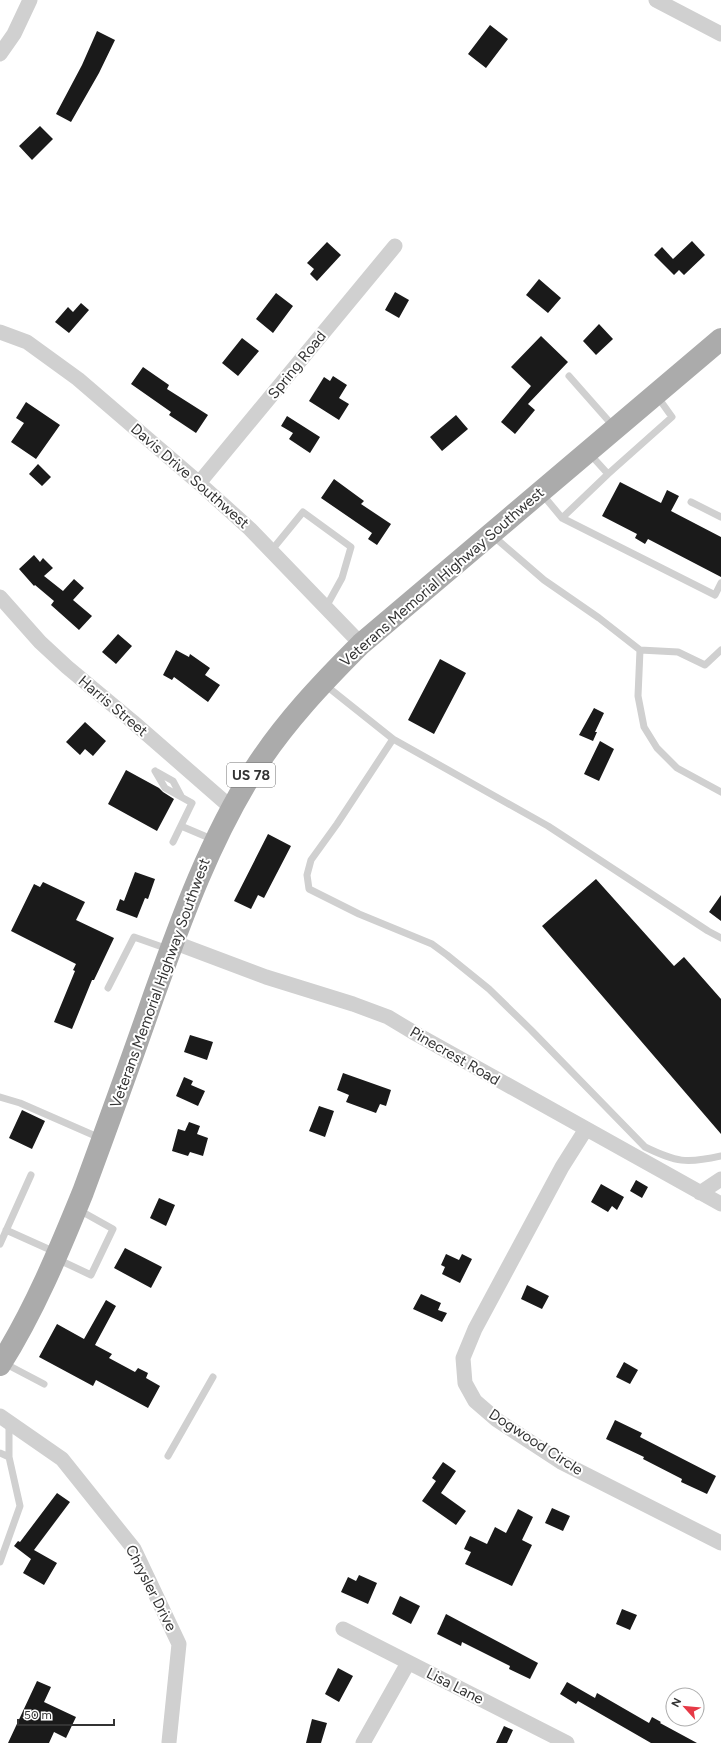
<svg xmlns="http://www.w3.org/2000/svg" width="721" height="1743" viewBox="0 0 721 1743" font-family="Figtree,sans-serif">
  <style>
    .building { fill: #1a1a1a }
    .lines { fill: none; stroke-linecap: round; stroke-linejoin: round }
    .lane { stroke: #d0d0d0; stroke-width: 7 }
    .street { stroke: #d0d0d0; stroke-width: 15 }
    .primary { stroke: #ababab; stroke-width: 22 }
    .labels { text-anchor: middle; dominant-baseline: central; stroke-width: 4; stroke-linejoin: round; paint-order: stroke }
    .shield { fill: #fff; stroke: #707070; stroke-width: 1 }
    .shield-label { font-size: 14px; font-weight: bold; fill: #333 }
    .street-label { font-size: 15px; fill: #333; stroke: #fff }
  </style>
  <rect width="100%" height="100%" fill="#fff"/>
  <path class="building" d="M490,25L508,39L486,68L468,54Z
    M97,31L115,40L99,73L71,122L56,114L82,65Z
    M40,126L53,139L32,160L19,146Z
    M692,241L705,255L684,275L679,270L674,275L654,255L662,247L673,259Z
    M327,242L341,255L317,281L310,274L314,269L307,263Z
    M539,279L561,298L548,313L526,295Z
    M395,292L409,300L399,318L385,310Z
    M276,293L293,306L273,333L256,319Z
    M81,303L89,310L69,333L55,322L68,307L73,312Z
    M599,324L613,339L596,355L583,341Z
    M541,336L568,362L528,404L535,410L515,434L501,422L531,386L511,367Z
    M242,338L259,351L238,376L222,363Z
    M143,367L169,385L167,389L208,415L196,433L169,415L171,412L131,384Z
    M333,376L347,385L339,398L349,404L339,420L309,401L324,377L330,381Z
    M26,402L60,425L36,459L11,442L24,423L16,418Z
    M456,415L468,429L442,451L430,437Z
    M287,416L320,437L310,453L289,439L293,433L281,426Z
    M38,464L51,477L42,486L29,474Z
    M334,479L364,501L361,504L391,524L377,545L368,539L372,533L321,498Z
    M620,482L661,503L667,490L679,496L671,511L721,537V577L648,539L645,544L635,538L637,534L602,516Z
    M34,555L40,562L43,558L53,568L44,576L63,591L74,579L84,588L73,600L92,616L79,630L51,605L54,601L35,585L34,586L19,569Z
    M118,634L132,646L116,664L102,652Z
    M176,650L189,657L190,654L210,668L205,675L220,685L208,702L174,677L172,680L163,675Z
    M440,659L466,673L434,734L408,720Z
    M594,708L604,713L595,732H597L593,741L579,735Z
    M85,722L106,741L93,756L85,749L80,755L66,742Z
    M600,741L614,749L599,781L584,774Z
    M126,770L159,788L163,792L174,799L157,831L108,804Z
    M268,834L291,846L264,898L258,895L251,909L234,901Z
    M135,872L155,879L148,899L145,898L137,918L116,910L120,899L124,901Z
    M596,879L674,966L684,957L721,999V1134L542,926Z
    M43,882L85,902L76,920L114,938L94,980H92L72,1029L54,1022L75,971L73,970L76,964L11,931L34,884L40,887Z
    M721,895V921L709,912Z
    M190,1035L213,1042L207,1060L184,1052Z
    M343,1073L391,1090L386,1106L380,1104L376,1113L346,1102L349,1095L337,1090Z
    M184,1077L193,1081L191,1085L205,1091L198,1106L176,1096Z
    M319,1106L334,1111L325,1137L309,1131Z
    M22,1110L45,1121L32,1149L9,1138Z
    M189,1122L200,1126L197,1134L208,1138L203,1156L190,1152L188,1156L172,1151L178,1129L185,1131Z
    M636,1180L648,1187L642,1198L630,1191Z
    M601,1184L624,1197L617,1210L612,1206L608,1212L591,1202Z
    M159,1198L175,1205L166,1226L150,1218Z
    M125,1248L162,1267L151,1288L114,1268Z
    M446,1254L459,1260L462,1254L472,1259L460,1283L442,1274L445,1267L441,1265Z
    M527,1285L549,1296L542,1309L521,1299Z
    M421,1294L441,1303L438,1310L447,1313L442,1322L413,1309Z
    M106,1300L116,1306L95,1345L112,1354L109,1358L135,1372L138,1368L148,1373L146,1378L160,1386L148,1408L96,1380L93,1386L39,1357L57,1324L84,1339Z
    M624,1362L638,1370L630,1384L616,1377Z
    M615,1420L642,1433L640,1437L716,1476L707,1494L681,1482L682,1479L643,1459L644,1457L606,1439Z
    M443,1462L456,1471L441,1493L466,1511L456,1525L422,1501L436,1481L432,1478Z
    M57,1493L70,1502L34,1550L57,1563L44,1585L23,1573L31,1559L14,1546L18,1541L20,1542Z
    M552,1508L570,1516L563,1531L545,1523Z
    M518,1509L533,1517L522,1540L532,1545L512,1586L465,1564L471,1552L464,1549L470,1536L487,1544L495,1527L506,1533Z
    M359,1575L377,1583L368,1604L341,1592L348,1577L356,1581Z
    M400,1596L420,1606L411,1624L392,1614Z
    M622,1609L637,1615L630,1630L616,1624Z
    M446,1614L538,1663L530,1679L509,1669L510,1666L462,1642L461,1646L437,1634Z
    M338,1668L353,1676L339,1702L325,1694Z
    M37,1681L51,1687L44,1702L76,1717L66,1738L54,1732L49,1743H8Z
    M567,1682L595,1698L597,1693L649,1723L652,1717L661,1722L660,1723L697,1743H651L578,1701L576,1704L560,1694Z
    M312,1719L327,1723L321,1743H306Z
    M504,1726L513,1730L507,1743H496Z"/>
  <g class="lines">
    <path class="lane" d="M569,376L614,427
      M589,453L608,474
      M542,494L562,518L715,595L721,583
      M691,502L721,517
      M562,518L608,474L672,417L657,396
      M492,535L544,580L599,618L640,650L678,652L705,665L721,650
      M271,551L303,512L351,547L342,578L326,607
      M640,650L638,696L644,727L657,748L677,768L721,792
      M324,684L393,739L337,824L311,860L307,875L309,889L359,914L432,944L447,955L489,989L531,1030L645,1147C676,1162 686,1164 721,1156
      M393,739L548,826L708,931L721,938
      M155,771L165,788L192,803L173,842
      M157,772L173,781L181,796
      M181,826L214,840
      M108,988L134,937L168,949
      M0,1097L20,1103L100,1138
      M6,1230L55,1252
      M0,1244L31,1175
      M57,1259L91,1275L113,1229L79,1210
      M4,1363L44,1384
      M0,1453L9,1457L20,1506L0,1562
      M168,1456L213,1377
      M9,1457V1424"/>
    <path class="street" d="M656,0L721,34
      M0,54L14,34L30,0
      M0,332L27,342L78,379L199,483L250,529L361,644
      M199,483L395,246
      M0,597L40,642L67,667L133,722L227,804L230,810
      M173,942L266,977L353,1004L388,1017L418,1035L721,1204
      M586,1129L562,1167L475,1329L463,1358L465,1383L475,1401L497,1420L561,1462L721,1543
      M700,1193L721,1179
      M0,1416L62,1459L134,1549L179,1644L169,1742
      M343,1629L567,1743
      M363,1743L408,1663"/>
    <path class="primary" d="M0,1365C34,1311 59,1251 83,1192C107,1127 131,1061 154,995C182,917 210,840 254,770C284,723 322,683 361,644L721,339"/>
  </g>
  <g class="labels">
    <rect class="shield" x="227" y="763" width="48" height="24" rx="3"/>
    <g class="shield-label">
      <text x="251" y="775">US 78</text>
    </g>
    <g class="street-label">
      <text transform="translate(297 365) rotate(-51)">Spring Road</text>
      <text transform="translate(190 476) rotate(41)">Davis Drive Southwest</text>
      <text transform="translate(442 577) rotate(-41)">Veterans Memorial Highway Southwest</text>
      <text transform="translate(113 706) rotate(40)">Harris Street</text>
      <text transform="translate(160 983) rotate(-70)">Veterans Memorial Highway Southwest</text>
      <text transform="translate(455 1056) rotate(30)">Pinecrest Road</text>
      <text transform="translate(536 1442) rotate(33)">Dogwood Circle</text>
      <text transform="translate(151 1588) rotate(63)">Chrysler Drive</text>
      <text transform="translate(455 1686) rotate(27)">Lisa Lane</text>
    </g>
  </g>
  <g transform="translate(685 1707) rotate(297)"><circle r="19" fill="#ffffff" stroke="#adadad"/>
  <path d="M0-3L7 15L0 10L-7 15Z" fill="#e63946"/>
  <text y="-6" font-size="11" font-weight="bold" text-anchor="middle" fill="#333333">N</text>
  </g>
  <path d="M18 1719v6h96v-6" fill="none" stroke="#333333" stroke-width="2"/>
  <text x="24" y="1719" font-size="12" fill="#333333" stroke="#ffffff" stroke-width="3" paint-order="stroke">50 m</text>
</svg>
